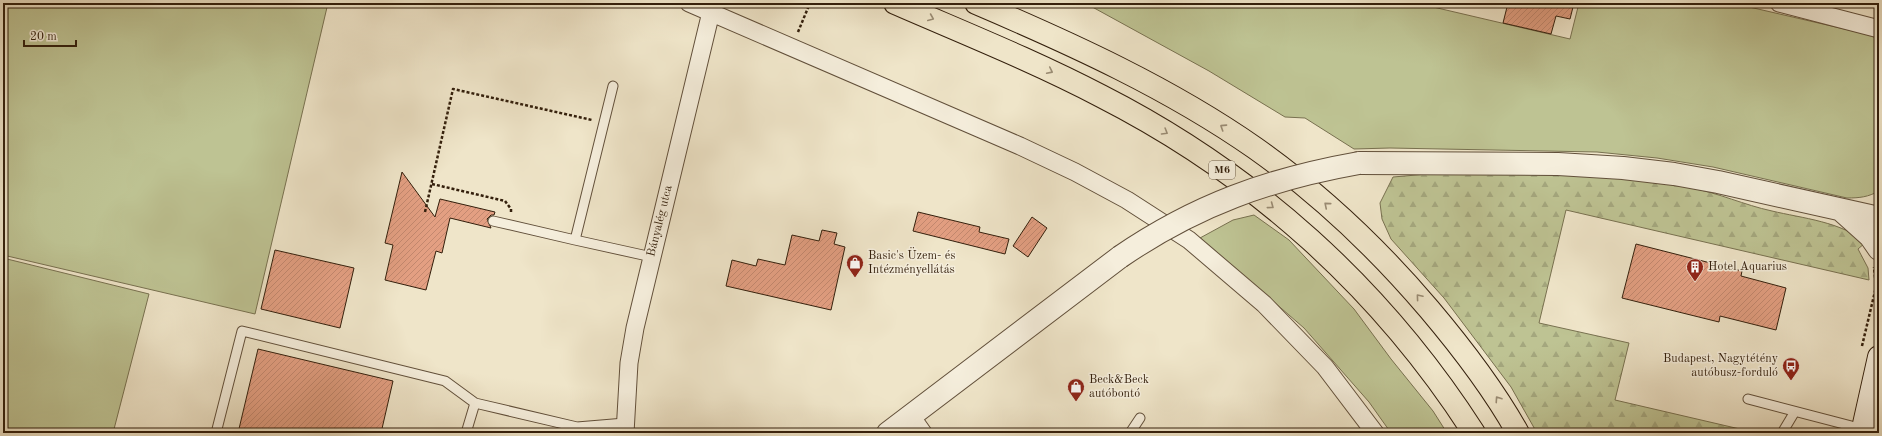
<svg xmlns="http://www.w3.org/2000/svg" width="1882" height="436" viewBox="0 0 1882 436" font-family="'Old Standard TT',serif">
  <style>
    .grass { fill: #bec393; stroke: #787150 }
    .forest { fill: url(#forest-firs); stroke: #787150 }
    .building { fill: url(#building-hatch); stroke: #331f0c }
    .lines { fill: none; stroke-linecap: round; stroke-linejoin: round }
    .service-casing { stroke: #62503b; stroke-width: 11 }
    .minor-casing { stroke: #62503b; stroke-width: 19 }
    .tertiary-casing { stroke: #62503b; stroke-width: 24 }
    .secondary-casing { stroke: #331f0c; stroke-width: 24 }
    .motorway-casing { stroke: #331f0c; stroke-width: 24 }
    .path { stroke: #331f0c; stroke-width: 2.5; stroke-dasharray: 3 2; stroke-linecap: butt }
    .service { stroke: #f5eedc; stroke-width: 9 }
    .minor { stroke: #f5eedc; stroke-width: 17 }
    .tertiary { stroke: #f5eedc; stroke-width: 22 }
    .secondary { stroke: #f5eedc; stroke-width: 22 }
    .motorway { stroke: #efe5c9; stroke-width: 22 }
    .tertiary-bridge-casing { stroke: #62503b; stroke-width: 24; stroke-linecap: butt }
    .tertiary-bridge { stroke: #f5eedc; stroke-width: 22 }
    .oneway { stroke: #9a8c74 }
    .labels { text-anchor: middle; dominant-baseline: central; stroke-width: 3; stroke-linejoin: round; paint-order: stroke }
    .shield { fill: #f5eedc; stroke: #6d5d4a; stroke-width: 1 }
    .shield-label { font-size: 11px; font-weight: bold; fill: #331f0c }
    .street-label { font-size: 12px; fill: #331f0c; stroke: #f5eedc }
    .poi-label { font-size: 12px; fill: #331f0c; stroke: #f5eedc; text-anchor: start }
  </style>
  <defs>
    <pattern id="forest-firs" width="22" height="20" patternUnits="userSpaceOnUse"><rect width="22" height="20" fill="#bec393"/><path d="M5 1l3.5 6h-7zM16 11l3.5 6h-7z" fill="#a4a77e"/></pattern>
    <pattern id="building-hatch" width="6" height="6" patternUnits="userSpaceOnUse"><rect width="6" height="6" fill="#e39f82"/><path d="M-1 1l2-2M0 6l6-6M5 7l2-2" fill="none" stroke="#c3886f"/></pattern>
  </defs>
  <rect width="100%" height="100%" fill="#efe5c9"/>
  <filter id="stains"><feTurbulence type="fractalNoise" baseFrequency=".005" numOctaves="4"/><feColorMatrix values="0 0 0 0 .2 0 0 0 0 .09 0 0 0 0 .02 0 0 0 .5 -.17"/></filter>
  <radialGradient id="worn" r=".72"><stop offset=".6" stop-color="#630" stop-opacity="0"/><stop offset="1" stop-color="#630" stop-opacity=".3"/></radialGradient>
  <path class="grass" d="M3,3H328L255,314L3,255Z
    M1085,3H1416L1570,39L1579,3H1732L1879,37V191C1868,197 1860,198 1847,198L1713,167L1657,158L1597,152L1390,148L1354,149L1305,118L1285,117L1209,71Z
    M1254,215L1289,240L1354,309L1391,359L1433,411L1447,433H1391L1369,402L1304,328L1200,238L1233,220Z
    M3,258L149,294L113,433H3Z"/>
  <path class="forest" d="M1440,173C1524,175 1608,172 1691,188C1719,193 1744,205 1772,211C1801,218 1844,222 1865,243L1858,249L1868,268L1869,280L1566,210L1539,323L1629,343L1615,400L1757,433H1537L1511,387L1444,298L1391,239L1382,219L1380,203L1393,177Z"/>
  <path class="building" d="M1508,3H1574L1570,19L1556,16L1551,34L1503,23Z
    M402,172L435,217L440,199L495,212L494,215H491L487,219L491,228L450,218L442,253L436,251L426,290L385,280L393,245L385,243Z
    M918,212L980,227L979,232L1009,239L1005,254L913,231Z
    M1032,217L1047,228L1028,257L1013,246Z
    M822,230L837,233L834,244L845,247L831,310L726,286L732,260L756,266L758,259L785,265L792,235L819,241Z
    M1636,244L1742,271L1741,276L1786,288L1776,330L1720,316L1719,322L1622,298Z
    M275,250L354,268L340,328L261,309Z
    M258,349L393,381L381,433H238Z"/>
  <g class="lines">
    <g class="service-casing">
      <path id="service" d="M613,86L575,240L652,257
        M493,221L575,240
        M1748,399L1863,429
        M216,433L242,331L445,381L475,403L577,427L625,423
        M466,433L475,403
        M1130,433L1140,418
        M1782,433L1794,413"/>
    </g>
    <g class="minor-casing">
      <path id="minor" d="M689,3L1020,146L1075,172L1127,200L1189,240L1264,304L1325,367L1375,433
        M1779,3L1879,29
        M911,416L923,433
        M625,433L629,363L635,328L711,12"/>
    </g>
    <g class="tertiary-casing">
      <path id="tertiary" d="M1359,163L1558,164L1623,168L1674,174L1718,182L1879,218
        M1841,210L1870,236L1879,249
        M888,433L1120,257"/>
    </g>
    <g class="secondary-casing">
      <path id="secondary" d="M1862,433L1879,357"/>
    </g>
    <g class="motorway-casing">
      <path id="motorway" d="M895,3C964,33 1034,61 1101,96C1254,174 1381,288 1474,433
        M976,3C1072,44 1169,88 1255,148C1320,194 1378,249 1429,309C1462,348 1493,388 1518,433"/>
    </g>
    <path class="path" d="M798,32L810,3
      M432,184L505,201L511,209V213
      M425,212L453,89L592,120
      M1862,346L1876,287L1874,267"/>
    <use href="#service" class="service"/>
    <use href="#minor" class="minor"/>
    <use href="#tertiary" class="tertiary"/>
    <use href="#secondary" class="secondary"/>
    <use href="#motorway" class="motorway"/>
    <g class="tertiary-bridge-casing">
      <path id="tertiary-bridge" d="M1120,257C1196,205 1269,179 1359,163"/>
    </g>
    <use href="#tertiary-bridge" class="tertiary-bridge"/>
  </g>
  <defs><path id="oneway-chevron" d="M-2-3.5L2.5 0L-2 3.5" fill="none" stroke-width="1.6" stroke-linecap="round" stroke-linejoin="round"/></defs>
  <g class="oneway">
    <use href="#oneway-chevron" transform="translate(931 18) rotate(23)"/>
    <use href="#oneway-chevron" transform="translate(1050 71) rotate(26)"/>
    <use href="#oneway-chevron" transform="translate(1223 127) rotate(-147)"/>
    <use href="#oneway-chevron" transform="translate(1165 132) rotate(31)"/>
    <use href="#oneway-chevron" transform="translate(1327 205) rotate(-140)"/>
    <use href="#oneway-chevron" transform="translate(1271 206) rotate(37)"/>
    <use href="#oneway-chevron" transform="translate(1419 297) rotate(-130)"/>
    <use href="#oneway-chevron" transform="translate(1498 399) rotate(-124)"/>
  </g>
  <defs>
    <g id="shop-pin" transform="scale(0.9)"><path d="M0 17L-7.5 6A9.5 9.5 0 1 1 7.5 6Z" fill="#8f2418" stroke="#f5eedc"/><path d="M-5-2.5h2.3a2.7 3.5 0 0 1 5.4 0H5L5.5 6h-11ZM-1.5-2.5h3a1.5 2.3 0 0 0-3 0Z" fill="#fff"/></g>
    <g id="building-pin" transform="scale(0.9)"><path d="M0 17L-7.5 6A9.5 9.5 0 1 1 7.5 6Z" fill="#8f2418" stroke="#f5eedc"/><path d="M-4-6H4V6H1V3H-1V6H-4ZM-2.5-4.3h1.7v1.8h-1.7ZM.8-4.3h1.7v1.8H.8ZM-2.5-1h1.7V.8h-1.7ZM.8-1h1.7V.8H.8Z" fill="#fff"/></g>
    <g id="bus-pin" transform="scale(0.9)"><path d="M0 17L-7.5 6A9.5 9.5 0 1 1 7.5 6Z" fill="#8f2418" stroke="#f5eedc"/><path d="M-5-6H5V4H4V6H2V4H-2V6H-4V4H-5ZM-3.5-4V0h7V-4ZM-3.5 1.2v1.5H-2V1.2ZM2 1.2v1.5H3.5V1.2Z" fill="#fff"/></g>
  </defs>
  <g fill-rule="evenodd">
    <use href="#shop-pin" x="855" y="263"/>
    <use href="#building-pin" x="1695" y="267"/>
    <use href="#bus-pin" x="1791" y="366"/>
    <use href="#shop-pin" x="1076" y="387"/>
  </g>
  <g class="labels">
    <rect class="shield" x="1209" y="161" width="26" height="18" rx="3"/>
    <g class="shield-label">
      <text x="1222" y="170">M6</text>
    </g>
    <g class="street-label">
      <text transform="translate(660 221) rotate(-76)">Bányalég utca</text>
    </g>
    <g class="poi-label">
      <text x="868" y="256">Basic's Üzem- és<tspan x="868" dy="14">Intézményellátás</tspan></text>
      <text x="1708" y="267">Hotel Aquarius</text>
      <text x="1778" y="359" text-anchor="end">Budapest, Nagytétény<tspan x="1778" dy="14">autóbusz-forduló</tspan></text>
      <text x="1089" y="380">Beck&amp;Beck<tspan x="1089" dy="14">autóbontó</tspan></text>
    </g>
  </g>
  <rect width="1882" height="436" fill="none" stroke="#efe5c9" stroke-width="16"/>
  <rect x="4" y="4" width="1874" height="428" fill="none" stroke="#331f0c" stroke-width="2"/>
  <rect x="8" y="8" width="1866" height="420" fill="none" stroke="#331f0c"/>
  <path d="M24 40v6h52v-6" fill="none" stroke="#331f0c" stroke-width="2"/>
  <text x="30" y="40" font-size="12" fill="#331f0c" stroke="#f5eedc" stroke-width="3" paint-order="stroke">20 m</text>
  <rect width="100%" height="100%" filter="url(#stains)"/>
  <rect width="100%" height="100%" fill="url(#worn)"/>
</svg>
